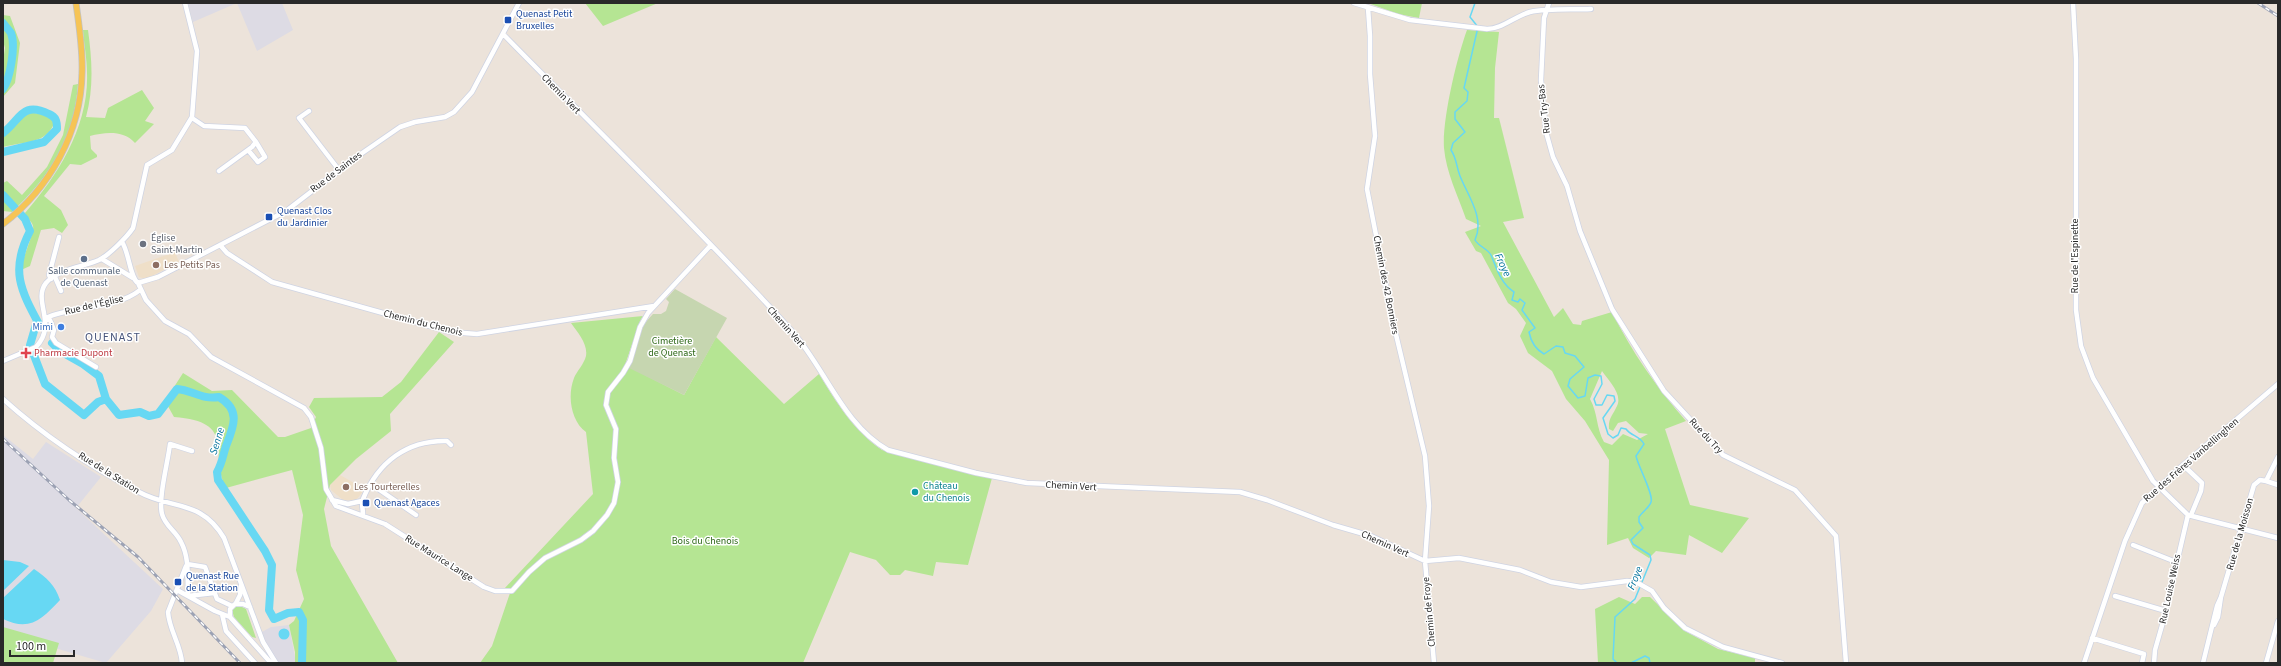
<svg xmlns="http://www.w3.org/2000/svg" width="2281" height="666" viewBox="0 0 2281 666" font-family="'Source Sans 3',sans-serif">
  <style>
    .industrial { fill: #dddbe4 }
    .education { fill: #efdfc8 }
    .green { fill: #b5e593; fill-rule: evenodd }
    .cemetery { fill: #c6d6b0 }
    .water { fill: #67d8f3 }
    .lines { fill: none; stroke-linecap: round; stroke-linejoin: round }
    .stream { stroke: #67d8f3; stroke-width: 1.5 }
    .river { stroke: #67d8f3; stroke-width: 8 }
    .minor-casing { stroke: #cfd4e3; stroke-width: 6 }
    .major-casing { stroke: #c3c3c3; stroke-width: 7 }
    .minor { stroke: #fff; stroke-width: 4.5 }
    .major { stroke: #f6c455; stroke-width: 5.5 }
    .rail-casing { stroke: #9ca2b4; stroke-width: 3 }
    .rail { stroke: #fff; stroke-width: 1.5; stroke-dasharray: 4.5; stroke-linecap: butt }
    .transit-dot { fill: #1a4fb4; stroke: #fff; stroke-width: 1.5 }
    .worship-dot { fill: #6b7280; stroke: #fff; stroke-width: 1.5 }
    .service-dot { fill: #5c6f8a; stroke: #fff; stroke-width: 1.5 }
    .education-dot { fill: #8d6e63; stroke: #fff; stroke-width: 1.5 }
    .shop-dot { fill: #3f7fe0; stroke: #fff; stroke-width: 1.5 }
    .health-dot { fill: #e0444e; stroke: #fff; stroke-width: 1.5 }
    .culture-dot { fill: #0f9aa8; stroke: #fff; stroke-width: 1.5 }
    .labels { text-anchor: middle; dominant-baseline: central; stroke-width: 3; stroke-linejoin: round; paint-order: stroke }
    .transit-label { font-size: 10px; fill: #164399; stroke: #fff; text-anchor: start }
    .street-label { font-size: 10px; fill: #292929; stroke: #fff }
    .worship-label { font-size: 10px; fill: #5b616d; stroke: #fff; text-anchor: start }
    .education-label { font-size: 10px; fill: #785e54; stroke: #fff; text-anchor: start }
    .service-label { font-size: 10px; fill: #4e5e75; stroke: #fff }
    .shop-label { font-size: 10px; fill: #366cbe; stroke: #fff; text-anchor: end }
    .park-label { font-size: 10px; fill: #2d6817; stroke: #fff }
    .health-label { font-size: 10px; fill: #be3a42; stroke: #fff; text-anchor: start }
    .culture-label { font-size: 10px; fill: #0d838f; stroke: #fff; text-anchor: start }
    .water-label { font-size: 11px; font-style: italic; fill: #08759e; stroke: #fff }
    .quarter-label { font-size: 12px; letter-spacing: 1px; fill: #48557b; stroke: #fff }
  </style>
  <rect width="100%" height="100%" fill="#ece3da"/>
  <path class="industrial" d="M188,3H282L293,30L257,51L237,3L193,22Z
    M3,435L33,459L46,442L101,477L76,508L163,589L151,611L106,663L14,636L3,628Z
    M289,625L296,663H276L260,633L271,627Z"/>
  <path class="education" d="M175,252L179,262L146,279L139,277L135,266Z
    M340,475L365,489L356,500H343L331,490L330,485Z"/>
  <path class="green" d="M585,3H658L603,26Z
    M1368,3H1422L1419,18L1398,14Z
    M3,15L10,16L20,43L15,83L3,97V61L5,48L3,41Z
    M83,30H88C92,60 94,87 86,117L105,118L108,108L142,90L154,108L145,121L154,124L135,143C124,130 105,132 90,136L91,149L97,155V157L81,165L70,164L44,196L61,210L68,225L62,233L54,228L41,230L30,266L21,270C22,258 35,232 33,226C32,221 26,218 25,213C58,175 89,126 87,73C87,59 84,44 83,30Z
    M1467,30L1499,32L1495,68L1494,118H1499L1524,218L1503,222L1554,317L1563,308L1573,324L1581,325L1582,321L1612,312C1631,351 1657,388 1686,421L1665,429L1690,505L1749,518L1722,553L1689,535L1686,555L1656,551L1649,558L1633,548L1628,538L1607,545L1609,460L1585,421L1566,399L1552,371L1528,353L1520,336L1526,323L1516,309L1508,303L1481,253L1476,251L1465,232L1481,226L1466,219C1458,196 1446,172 1444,148C1442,120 1457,57 1467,30ZM1602,371C1608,380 1623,394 1617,406C1613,415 1608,418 1609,429L1613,431L1618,423L1626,421L1639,433L1648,434L1637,440L1623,434L1612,445L1604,442C1596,428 1598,413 1590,399Z
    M78,84C74,139 51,175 12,212L3,211V183L7,181L22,195L47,167L63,135L73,85Z
    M29,112L45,115L55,121C47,145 24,141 3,147V136Z
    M643,316L640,321L625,365L684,395L716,337L784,404L819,374C836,402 854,431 882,450L992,478L968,565L936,562L933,576L905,570L900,575H890L876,560L850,552L803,663H480L492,646L510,593L504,589L593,494L586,432C571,421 567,396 574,378C577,371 584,364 586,356C588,344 578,333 571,323Z
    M439,332L454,342L390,414L391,431L356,459L330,485L324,509L331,546L398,663H295V652L289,625L294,621L304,599L296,570L303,515L292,470L226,488C208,452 238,422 174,417L165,401L183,373L212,391L232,390L278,437H285L311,428L316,417L309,407L314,398L382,397L401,382Z
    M1619,597L1635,604L1642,597H1650L1685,631L1718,649L1755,658V663H1598L1595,609Z
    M238,605L246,609L256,638L252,637L234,617L232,610Z
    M3,627L59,643L53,663H3Z"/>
  <path class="cemetery" d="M675,289L727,318L684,395L629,368L644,324L653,314H661L666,311L669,302L666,299Z"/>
  <path class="water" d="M3,560L20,562L29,566L3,591Z
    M34,569C47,578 55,585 60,600C42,619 30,632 3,619V598Z
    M278.5 634a5.5 5.5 0 1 1 11 0a5.5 5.5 0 1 1-11 0Z"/>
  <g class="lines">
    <path class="stream" d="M1475,3L1470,17L1478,27L1464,88L1468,92L1467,101L1455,112V119L1465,132L1453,143L1451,150C1457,159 1456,166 1460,176C1468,196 1485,218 1475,240C1479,247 1487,248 1491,255C1497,269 1501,284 1514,292L1512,300L1518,302L1520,299L1525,303L1522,310L1535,328L1529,332C1531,342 1535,349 1544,354L1556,346L1563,347L1565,353L1575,356L1584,367L1570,379L1568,386L1578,398L1585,396L1588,378L1595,375L1601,376L1602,384L1594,399L1596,405H1602L1607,395L1614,396L1615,401L1603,418L1608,434L1613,438L1618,435L1621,428L1626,429C1631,436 1640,436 1644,444L1636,456C1638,466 1654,495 1651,502C1650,507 1642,512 1639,517V522L1643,528L1631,540L1633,544L1650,555L1651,560L1635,599L1615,617L1613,659L1617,663
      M1631,663L1645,656L1649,658L1650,663"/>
    <path class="river" d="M3,23C5,26 9,30 11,33C16,46 10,79 3,89
      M3,133C21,119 22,101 49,114C56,117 57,121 57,129L44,142L3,152
      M3,195L25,219L30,231C10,270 20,289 40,326
      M37,321L30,345L45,384L84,415L98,402L106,399
      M52,343L60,351L83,364L99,376L106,399L119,415L140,412L149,416L158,414L177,389C192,390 202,400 219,397C241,410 234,426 226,446C223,455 222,464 217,472L218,480L265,551L272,565L269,610L274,619L288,613L299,612L303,620L302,663"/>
    <g class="minor-casing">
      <path id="minor" d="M1354,3L1410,20L1487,29C1502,29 1515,16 1530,12C1549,8 1571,10 1591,9
        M1549,3L1544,18L1541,80L1546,132L1553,157L1567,186L1580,231L1612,309L1664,391L1723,455L1795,490L1836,536L1846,663
        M2073,3L2076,59V310L2081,346L2093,378L2153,481L2188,515L2278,538
        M1368,8L1370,36V74L1375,136L1367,189L1393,322L1425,456L1429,506L1425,561L1434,663
        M503,34C600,133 699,229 792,331C825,368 843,425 888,450L976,473L1027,483L1240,492L1267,500L1333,525L1371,536L1425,561L1459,558L1520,570L1551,582L1581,587L1627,581L1636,582L1652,591L1664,608L1685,628L1723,647L1782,663
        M309,111L299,118L339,170
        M192,118L204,126L245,128L256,142L252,147L219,171
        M248,150L258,162L265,157L256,142
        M122,242C129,252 130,278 138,283
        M220,245L227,253L272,282L451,332L477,334L654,306
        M102,259L133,278
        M55,277L61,291
        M51,279L49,275L59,237
        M138,283L146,300L165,321L189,334L211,357L304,408L311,417L321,448L326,489L336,506L385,524L484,587L495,591H512L529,572L545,558L581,540L593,531L607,515L614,503L618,482L614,458L616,429L606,405L608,392L623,373L630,361L640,327L648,313L711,245
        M138,283L158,277L286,211L355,158L400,127L415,122L445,117L454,112L472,92L519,3
        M46,318C74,305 117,309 140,290
        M46,318L50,320L54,330L52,337L56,343L96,367
        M3,361L36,347C58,324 32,301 46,283C58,269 83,267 99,260C109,255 127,237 133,228L147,165L172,150L192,117L197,51L185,3
        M3,399C43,435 91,467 139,492C172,510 201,499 224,538L263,642L276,663
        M2183,465L2202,483L2201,491L2191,515
        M2266,481L2278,485
        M371,484L416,515
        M332,500L348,504L362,501
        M363,514C363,510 361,503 363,499C378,462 407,440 447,441L451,445
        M2133,545L2176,562
        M187,564L205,567L217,599L232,606
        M177,590L215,611L230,617
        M188,596C187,578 190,559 181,542C176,531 165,526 162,514C158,498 168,462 170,444L192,451
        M188,596L214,593
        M2115,596L2166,611
        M2221,597L2254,485L2260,480L2266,481L2278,457
        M236,603L240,595L241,586
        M222,614L226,631L255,663
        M230,617L271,663
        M230,617V609L235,604H243L250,607
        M2092,638L2144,654L2142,663
        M182,663C181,645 169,630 168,612L186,566
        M2084,663L2125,541L2142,503L2183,465L2278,384
        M2154,663L2155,650L2163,622L2188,515
        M2203,663L2217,606L2221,597L2218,617L2214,625
        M2266,663L2278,621"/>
    </g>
    <g class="major-casing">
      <path id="major" d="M3,224C50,188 81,132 82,73C83,49 79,26 76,3"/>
    </g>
    <use href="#minor" class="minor"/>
    <use href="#major" class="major"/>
    <g class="rail-casing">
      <path id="rail" d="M2258,3L2278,16
        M3,439L69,500L138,557L240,663"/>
    </g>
    <use href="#rail" class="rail"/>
  </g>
  <g class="transit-dot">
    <rect x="504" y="16" width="8" height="8" rx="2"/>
    <rect x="265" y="213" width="8" height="8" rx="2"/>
    <rect x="362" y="499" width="8" height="8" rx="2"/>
    <rect x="174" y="578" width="8" height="8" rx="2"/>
  </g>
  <circle class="worship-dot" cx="143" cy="244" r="4"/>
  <circle class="service-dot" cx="84" cy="259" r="4"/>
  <g class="education-dot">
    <circle cx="156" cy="265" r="4"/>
    <circle cx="346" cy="487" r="4"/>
  </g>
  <circle class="shop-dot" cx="61" cy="327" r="4"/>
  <path class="health-dot" d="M24 347h4v4h4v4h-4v4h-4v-4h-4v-4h4z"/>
  <circle class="culture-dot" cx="915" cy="492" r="4"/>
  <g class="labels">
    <g class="transit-label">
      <text x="516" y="14">Quenast Petit<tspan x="516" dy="12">Bruxelles</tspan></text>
      <text x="277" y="211">Quenast Clos<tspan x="277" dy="12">du Jardinier</tspan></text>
      <text x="374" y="503">Quenast Agaces</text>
      <text x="186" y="576">Quenast Rue<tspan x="186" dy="12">de la Station</tspan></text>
    </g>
    <g class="street-label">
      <text transform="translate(561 94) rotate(46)">Chemin Vert</text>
      <text transform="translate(1544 109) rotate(-97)">Rue Try-Bas</text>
      <text transform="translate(336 172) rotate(-37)">Rue de Saintes</text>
      <text transform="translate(2075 256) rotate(-90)">Rue de l'Espinette</text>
      <text transform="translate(1386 285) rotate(79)">Chemin des 42 Bonniers</text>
      <text transform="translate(94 305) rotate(-13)">Rue de l'Église</text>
      <text transform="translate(423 323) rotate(14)">Chemin du Chenois</text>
      <text transform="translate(786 327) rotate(48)">Chemin Vert</text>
      <text transform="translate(1706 436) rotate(47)">Rue du Try</text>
      <text transform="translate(2191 460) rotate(-41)">Rue des Frères Vanbellinghen</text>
      <text transform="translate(109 473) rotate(32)">Rue de la Station</text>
      <text transform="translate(1071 486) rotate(3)">Chemin Vert</text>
      <text transform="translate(2240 534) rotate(-74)">Rue de la Moisson</text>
      <text transform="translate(1385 544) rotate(24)">Chemin Vert</text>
      <text transform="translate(439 558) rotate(32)">Rue Maurice Lange</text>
      <text transform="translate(2170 589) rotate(-78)">Rue Louise Weiss</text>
      <text transform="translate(1429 612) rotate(-95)">Chemin de Froye</text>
    </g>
    <g class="worship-label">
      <text x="151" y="238">Église<tspan x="151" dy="12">Saint-Martin</tspan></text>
    </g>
    <g class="education-label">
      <text x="164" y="265">Les Petits Pas</text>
      <text x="354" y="487">Les Tourterelles</text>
    </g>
    <g class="service-label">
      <text x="84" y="271">Salle communale<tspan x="84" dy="12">de Quenast</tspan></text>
    </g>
    <g class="shop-label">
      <text x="53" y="327">Mimi</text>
    </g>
    <g class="park-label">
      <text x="672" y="341">Cimetière<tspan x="672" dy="12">de Quenast</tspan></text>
      <text x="705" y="541">Bois du Chenois</text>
    </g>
    <g class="health-label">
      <text x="34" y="353">Pharmacie Dupont</text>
    </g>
    <g class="culture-label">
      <text x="923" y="486">Château<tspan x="923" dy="12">du Chenois</tspan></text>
    </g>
    <g class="water-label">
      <text transform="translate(1503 265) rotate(64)">Froye</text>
      <text transform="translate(217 441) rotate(-73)">Senne</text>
      <text transform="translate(1635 578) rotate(-68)">Froye</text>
    </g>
    <g class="quarter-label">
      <text x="113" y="337">QUENAST</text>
    </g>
  </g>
  <rect width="2281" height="666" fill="none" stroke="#292929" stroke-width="8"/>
  <path d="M10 650v6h64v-6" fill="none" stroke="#292929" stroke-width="2"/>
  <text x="16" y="650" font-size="12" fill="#292929" stroke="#ffffff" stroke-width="3" paint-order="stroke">100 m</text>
</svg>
